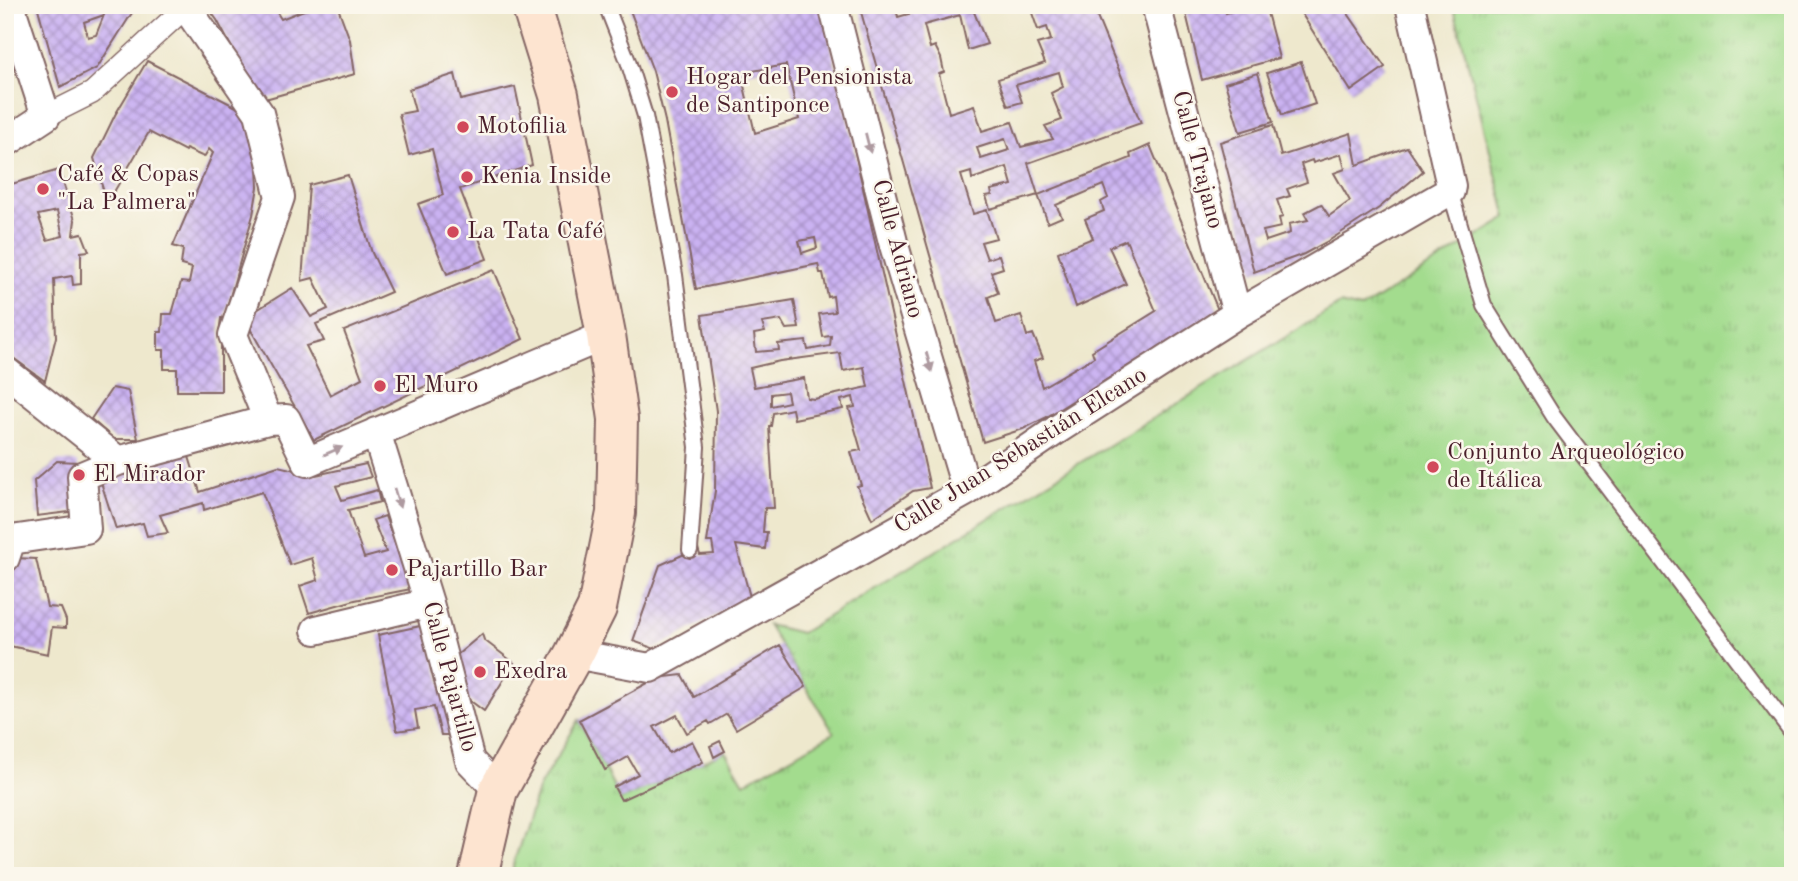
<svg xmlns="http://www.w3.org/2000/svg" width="1798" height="881" viewBox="0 0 1798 881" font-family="'Old Standard TT',serif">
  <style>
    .park { fill: url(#park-tufts); stroke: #767e5c; stroke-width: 2 }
    .building { fill: url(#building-cross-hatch); fill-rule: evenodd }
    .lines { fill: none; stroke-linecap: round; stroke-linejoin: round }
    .service-casing { stroke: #836564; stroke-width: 18 }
    .pedestrian-casing { stroke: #836564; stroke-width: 24 }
    .minor-casing { stroke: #836564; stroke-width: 32 }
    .secondary-casing { stroke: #836564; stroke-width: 42 }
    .service { stroke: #fff; stroke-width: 14 }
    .pedestrian { stroke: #fff; stroke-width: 21 }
    .minor { stroke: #fff; stroke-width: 28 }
    .secondary { stroke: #fde4d0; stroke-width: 38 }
    .oneway { fill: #ae9aa0 }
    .poi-dot { fill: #d1495b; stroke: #fbf7ec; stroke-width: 2.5 }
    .labels { text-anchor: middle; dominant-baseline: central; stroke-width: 5; stroke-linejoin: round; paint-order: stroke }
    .poi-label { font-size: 24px; fill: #4a1f2b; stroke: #fbf7ec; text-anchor: start }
    .street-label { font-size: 24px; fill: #4a1f2b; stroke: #fbf7ec }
  </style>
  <defs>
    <pattern id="park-tufts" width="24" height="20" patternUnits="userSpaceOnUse" patternTransform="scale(1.75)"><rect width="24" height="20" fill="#a3dc8e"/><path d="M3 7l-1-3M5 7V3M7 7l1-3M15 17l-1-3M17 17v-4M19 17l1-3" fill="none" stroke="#8ebc7b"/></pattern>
    <pattern id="building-cross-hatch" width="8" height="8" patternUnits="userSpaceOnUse" patternTransform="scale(1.75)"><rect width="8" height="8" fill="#cab2f2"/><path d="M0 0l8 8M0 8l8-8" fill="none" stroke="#a690c4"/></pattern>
  </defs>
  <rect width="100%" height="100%" fill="#fbf7ec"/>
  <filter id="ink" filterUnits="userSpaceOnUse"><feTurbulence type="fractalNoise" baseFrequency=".0143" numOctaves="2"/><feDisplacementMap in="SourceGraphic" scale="14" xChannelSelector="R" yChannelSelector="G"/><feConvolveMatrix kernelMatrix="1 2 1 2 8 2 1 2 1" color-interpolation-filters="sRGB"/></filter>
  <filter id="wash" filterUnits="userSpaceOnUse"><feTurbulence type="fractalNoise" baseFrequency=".00686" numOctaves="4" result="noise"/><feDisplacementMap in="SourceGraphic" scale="28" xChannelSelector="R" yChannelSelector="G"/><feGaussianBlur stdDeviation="1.57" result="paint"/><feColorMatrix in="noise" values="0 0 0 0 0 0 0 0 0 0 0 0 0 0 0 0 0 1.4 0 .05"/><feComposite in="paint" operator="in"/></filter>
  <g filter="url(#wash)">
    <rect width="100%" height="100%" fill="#eee8cd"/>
    <path class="park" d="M1453,5H1793V876H513V865L539,787L579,720L621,800L725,751L744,783L834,733L768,625L801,633L1340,304L1361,309L1507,218Z"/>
    <g id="blocks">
      <path class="building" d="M37,5H137L97,68L60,87ZM104,15L96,35L88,37L84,22Z
        M206,5H272L281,19L317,5H337L350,40L355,74L265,99L246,74L217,20Z
        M628,5H822L930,488L913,491L872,519L857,486L861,485L851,452L861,450L849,408L855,407L853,397L841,400L843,409L794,419L792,409L773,413L771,426H769L774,508H765L763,532H767L765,549L736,545L750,597L655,649L633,641L660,565L698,548L700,555L714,554L712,542H707L715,491L716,411L702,315L794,300L799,328L786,329L781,320L762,323L765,332L754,334L756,352L779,350L778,344L806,341L808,350L830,346L831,336L823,337L819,314L835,312L833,296L828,297L823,273H820L818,264L696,289L665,121L653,71ZM786,65L799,119L755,133L741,73ZM815,238L817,248L802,253L799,241ZM840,353L843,371L864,367L868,387L814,399L807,398L804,378L754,387L750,368L780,361ZM787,392L789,402L771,406V394Z
        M859,5H895L898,17L940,5H957L959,9L974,12L987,44L968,50L960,15L924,25L930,48L935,46L941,58L944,72L939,74L949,113L974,105L982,131L1012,122L1021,147L1053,139L1045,126L1062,120L1051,93L1063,87L1059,72L1016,85L1022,102L1008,106L998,79L1045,63L1037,44L1051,40L1047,27L1038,30L1032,13L1057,5H1092L1141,123L1028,163L1038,195L990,209L986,196L992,195L991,190L1012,185L1007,167L972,179L971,172L961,175L973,214L987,210L996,238L981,242L987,259L999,255L1003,268L991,272L998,293L988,297L996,323L1021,315L1027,336L1033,334L1043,358L1034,361L1042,387L1094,357L1092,351L1156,311L1126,240L1109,247L1126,284L1076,307L1058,252L1093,238L1085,219L1104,211L1101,202L1108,198L1103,185L1056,205L1062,217L1048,223L1038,195L1131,158L1130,154L1150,145L1218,310L1045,418L1023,429L983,442ZM1005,139L1009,150L981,159L977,148Z
        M1184,5H1224L1226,13L1253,5H1265L1279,58L1202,80Z
        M1296,5H1342L1385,67L1351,91Z
        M147,61L246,112L255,134L258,187L253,215L224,318H221L219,333L221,332V391H177V369H164V350H158V332H162L163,314H172L181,282L189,283L192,268L181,265L183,249L173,246L213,153L209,149L204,157L186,149L185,151L149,132L111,197L105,196L94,158L115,115Z
        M1301,62L1315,104L1282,115L1267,73Z
        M1258,73L1273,122L1240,132L1225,83Z
        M455,74L461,100L515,87L532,165L460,189L487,259L447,274L418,204L443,195L432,149L409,155L399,114L415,111L409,89Z
        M1273,125L1281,156L1351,133L1357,165L1407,147L1423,171L1379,208L1330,240L1304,254L1254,272L1220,142ZM1341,154L1345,169L1334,173L1350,201L1329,216L1321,204L1304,213L1308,220L1289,224L1290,233L1266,241L1263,231L1281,227L1279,218L1283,217L1277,200L1290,196L1287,189L1307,182L1301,164L1312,160L1313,163Z
        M59,170L75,220L73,235L82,233L89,251L81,252V284L73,285L72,276L54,279L56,337L45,381L5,352V186ZM57,211L63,236L47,240L38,215Z
        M348,175L372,253L391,292L316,324L324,341L306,346L330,395L362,378L344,331L494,270L523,339L314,440L244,318L292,288L311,317L328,309L313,278L302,281L309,185Z
        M112,388L128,391L138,439H114L91,419Z
        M186,447L200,492L278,466L316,475L366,464L371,477L336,486L342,500L377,490L380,502L348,510L364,558L386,552L373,520L385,516L411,589L355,600L309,613L300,586L318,580L312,558L290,565L262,492L204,510L203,503L160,515L168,533L147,536L143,523L116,529L98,473Z
        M57,461L78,462L77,511L37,516L34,481Z
        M14,558L36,559L47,607L61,608L66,620V628L52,627L48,654L5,645V609Z
        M425,625L456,735H441L434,707L415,710L418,728L397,731L378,635Z
        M482,634L484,640L514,663L484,711L464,696L457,655Z
        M780,645L806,687L736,729L727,714L710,724L708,721L687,733L677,715L654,727L669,753L692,741L703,762L621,800L614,787L638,774L628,757L605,770L579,720L657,678L682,675L694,697Z
        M720,741L725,751L714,757L710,746Z"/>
    </g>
  </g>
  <g filter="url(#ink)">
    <use href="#blocks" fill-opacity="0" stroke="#836564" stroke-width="2"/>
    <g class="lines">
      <g class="service-casing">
        <path id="service" d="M606,5L628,61L645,116L675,275L697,447L690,550
          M1450,191L1484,305L1554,417L1793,734"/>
      </g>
      <g class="pedestrian-casing">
        <path id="pedestrian" d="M46,116L92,93L188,5"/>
      </g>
      <g class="minor-casing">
        <path id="minor" d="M833,5L893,242L967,491
          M1156,5L1237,314
          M186,7L259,113L280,197L233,335L268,420
          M5,143L46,116L10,5
          M5,371L118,461L268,420L286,419L307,462L606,335
          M376,432L429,603L470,761L498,790
          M5,558L11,540L86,529L82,476L118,461
          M316,630L429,603
          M574,654L650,668L967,491L1058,429L1237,314L1450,191L1451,186L1410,5"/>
      </g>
      <g class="secondary-casing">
        <path id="secondary" d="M478,876L498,790L574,654L597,608L616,513L618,419L606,335L559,95L531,5"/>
      </g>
      <use href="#service" class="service"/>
      <use href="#pedestrian" class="pedestrian"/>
      <use href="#minor" class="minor"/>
      <use href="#secondary" class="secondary"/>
    </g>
    <defs><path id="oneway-solid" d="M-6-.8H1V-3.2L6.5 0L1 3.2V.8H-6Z" transform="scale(1.75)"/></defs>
    <g class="oneway">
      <use href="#oneway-solid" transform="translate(868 143) rotate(76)"/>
      <use href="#oneway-solid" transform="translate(929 362) rotate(74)"/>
      <use href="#oneway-solid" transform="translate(333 451) rotate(-23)"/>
      <use href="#oneway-solid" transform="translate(397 498) rotate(73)"/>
    </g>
  </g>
  <g class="poi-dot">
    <circle cx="672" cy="92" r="7"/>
    <circle cx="463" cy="127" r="7"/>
    <circle cx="467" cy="177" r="7"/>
    <circle cx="43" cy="189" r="7"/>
    <circle cx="453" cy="232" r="7"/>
    <circle cx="380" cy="386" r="7"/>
    <circle cx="1433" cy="467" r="7"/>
    <circle cx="79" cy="475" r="7"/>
    <circle cx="392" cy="570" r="7"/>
    <circle cx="480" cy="672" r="7"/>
  </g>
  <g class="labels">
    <g class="poi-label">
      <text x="686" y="78">Hogar del Pensionista<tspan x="686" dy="28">de Santiponce</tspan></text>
      <text x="477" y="127">Motofilia</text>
      <text x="57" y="175">Café &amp; Copas<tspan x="57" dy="28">"La Palmera"</tspan></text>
      <text x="481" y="177">Kenia Inside</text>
      <text x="467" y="232">La Tata Café</text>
      <text x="394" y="386">El Muro</text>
      <text x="1447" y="453">Conjunto Arqueológico<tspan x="1447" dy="28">de Itálica</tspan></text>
      <text x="93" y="475">El Mirador</text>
      <text x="406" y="570">Pajartillo Bar</text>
      <text x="494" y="672">Exedra</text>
    </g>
    <g class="street-label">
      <text transform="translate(1197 160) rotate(75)">Calle Trajano</text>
      <text transform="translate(897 249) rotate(75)">Calle Adriano</text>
      <text transform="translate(1021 451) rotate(-32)">Calle Juan Sebastián Elcano</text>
      <text transform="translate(449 677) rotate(75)">Calle Pajartillo</text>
    </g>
  </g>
  <rect width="1798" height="881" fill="none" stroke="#fbf7ec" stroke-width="28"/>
</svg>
